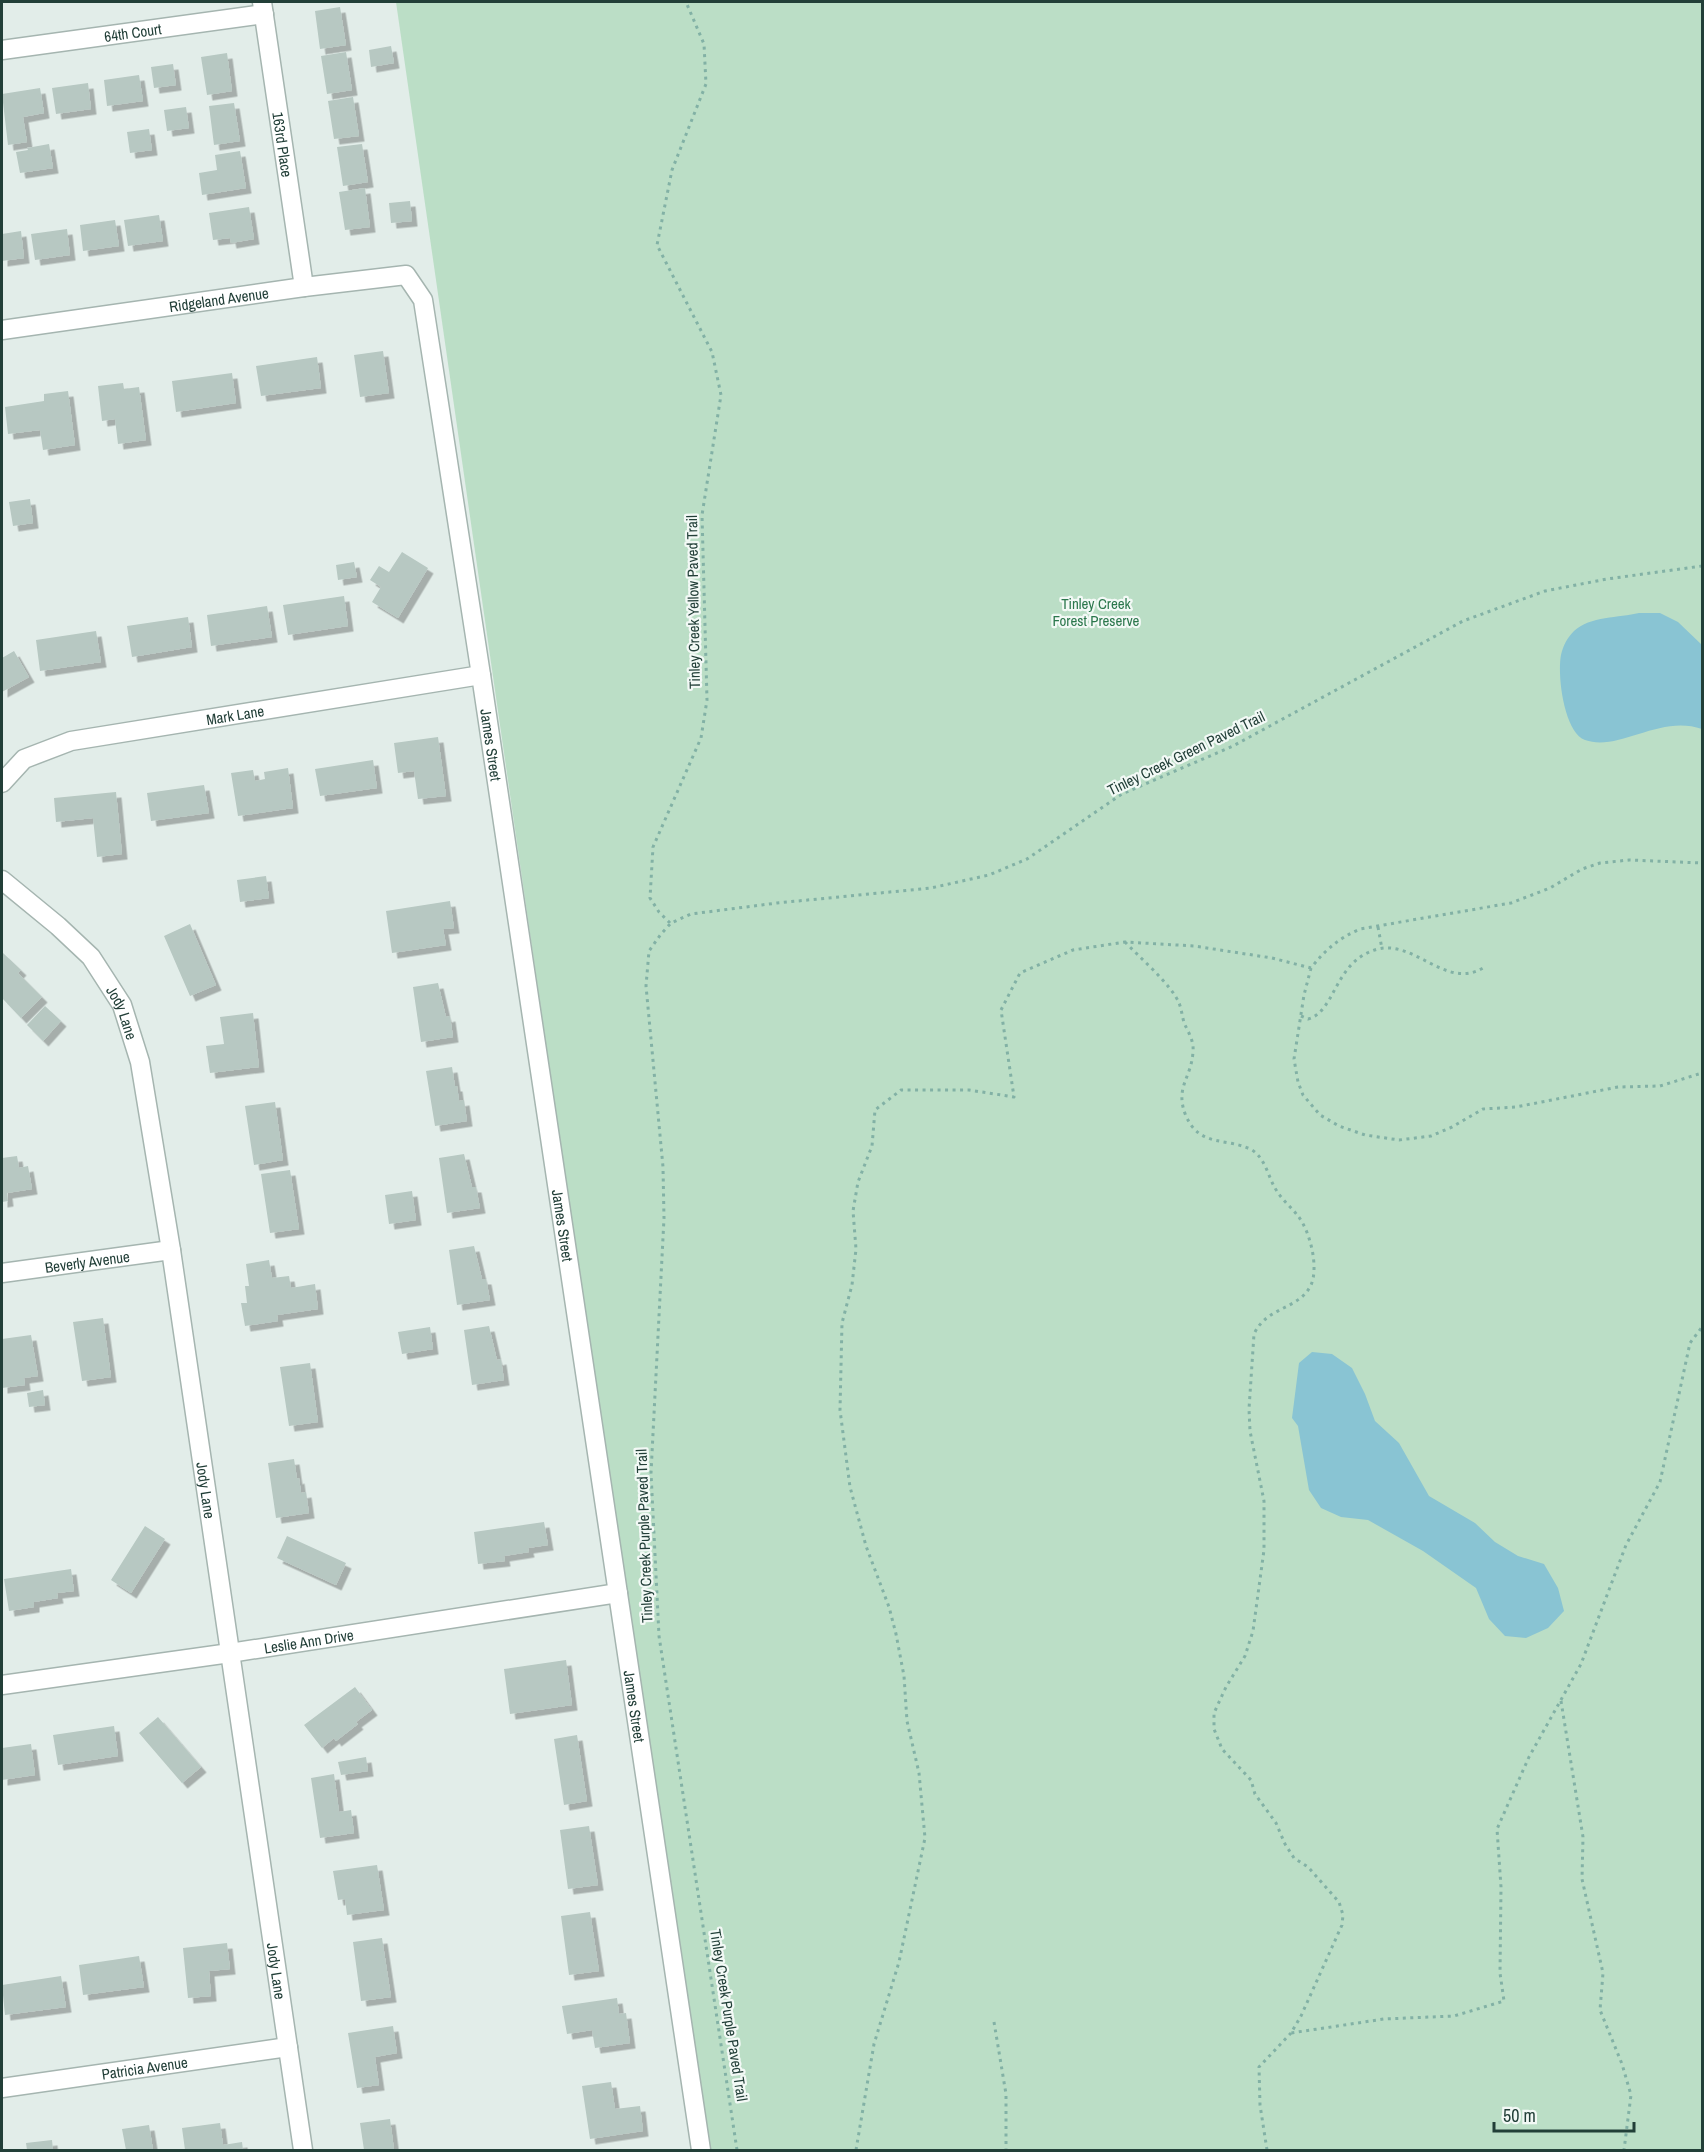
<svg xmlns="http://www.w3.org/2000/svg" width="1704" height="2152" viewBox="0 0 1704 2152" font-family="'Archivo Narrow',sans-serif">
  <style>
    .green { fill: #bbdec6 }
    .water { fill: #89c4d3 }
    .building { fill: #b7c8c2; filter: url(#shadow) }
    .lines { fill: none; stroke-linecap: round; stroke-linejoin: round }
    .minor-casing { stroke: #a5b5b0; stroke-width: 21 }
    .path { stroke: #82b1a5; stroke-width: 3; stroke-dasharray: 3 4.5; stroke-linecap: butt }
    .minor { stroke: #fff; stroke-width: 18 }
    .labels { text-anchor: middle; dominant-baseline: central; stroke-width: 4.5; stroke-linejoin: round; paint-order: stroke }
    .street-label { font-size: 15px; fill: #223f38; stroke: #f3f9f6 }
    .park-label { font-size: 15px; fill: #2b774c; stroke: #f3f9f6 }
  </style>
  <defs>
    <filter id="shadow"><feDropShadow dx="5.5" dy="5.5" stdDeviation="0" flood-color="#0004"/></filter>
  </defs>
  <rect width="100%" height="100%" fill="#e2ede9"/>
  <path class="green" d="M396,2H1702V2150H705Z"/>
  <path class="water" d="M1639,613H1660L1678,622L1702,645V729C1660,714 1619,752 1585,740C1564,732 1557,675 1561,655C1563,646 1567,638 1574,631C1590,616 1619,618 1639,613Z
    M1312,1352L1332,1354L1352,1368L1365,1394L1375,1421L1399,1443L1429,1496L1475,1523L1495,1542L1518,1556L1544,1564L1558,1588L1564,1611L1548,1628L1526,1638L1505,1636L1489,1619L1476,1588L1423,1551L1368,1520L1341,1517L1321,1508L1309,1490L1298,1426L1292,1418L1299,1363Z"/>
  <path class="building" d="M340,7L346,45L320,49L315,11Z
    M391,46L394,63L371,67L369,50Z
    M346,52L352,90L327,94L321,56Z
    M227,53L232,91L207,95L201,57Z
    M173,64L176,85L154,88L151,67Z
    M139,75L143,101L107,106L104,80Z
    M88,83L91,109L56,114L52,88Z
    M40,88L44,113L23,117L27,142L8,145L2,94Z
    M353,97L359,136L334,139L328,101Z
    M234,103L240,141L214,145L209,106Z
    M186,107L189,128L167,131L164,110Z
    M149,129L152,150L130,153L127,132Z
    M49,144L53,168L20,173L16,152L28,150L27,148Z
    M362,144L368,182L343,186L337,147Z
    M240,151L246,188L202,195L199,173L217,170L215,155Z
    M365,188L370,227L345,230L339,192Z
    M410,201L412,221L391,223L389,203Z
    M249,207L254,239L231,243L230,238L213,240L209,213Z
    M159,215L163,241L128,246L124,220Z
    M115,220L119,246L83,251L80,225Z
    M67,229L70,255L35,260L31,234Z
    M21,231L24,258L2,261V234Z
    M383,351L389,393L360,397L354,355Z
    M317,357L321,388L261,396L256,366Z
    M232,373L236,403L176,412L172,381Z
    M123,383L124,389L139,387L146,440L118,444L115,419L102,421L98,386Z
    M68,391L75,445L43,450L40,430L8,434L5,407L44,401V394Z
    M30,499L33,523L13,526L9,502Z
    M402,552L428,568L398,618L372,602L381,587L370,580L379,566L389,572Z
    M354,562L357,577L338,580L336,565Z
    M344,596L348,626L288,635L283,605Z
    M267,606L272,637L211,646L207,615Z
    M188,617L192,647L132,657L127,626Z
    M96,631L101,662L40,671L36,640Z
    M14,651L29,677L2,692V658Z
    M438,737L446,796L418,799L414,771L398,773L394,743Z
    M373,760L377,788L320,796L315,769Z
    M288,768L293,808L238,816L231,773L253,770L255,781L265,779L264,772Z
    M204,785L209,813L151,821L147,793Z
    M116,792L122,854L97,857L93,818L56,822L54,798Z
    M266,876L269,898L240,902L237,880Z
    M450,901L454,928L443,929L446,945L392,953L386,911Z
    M190,924L216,985L190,996L164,936Z
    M3,953L21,970L18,973L42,997L21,1018L2,998Z
    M438,983L446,1017L450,1016L453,1037L421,1042L413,987Z
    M45,1006L61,1021L43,1041L27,1025Z
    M253,1013L259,1067L210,1073L206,1046L224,1044L220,1017Z
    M452,1067L455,1086H457L459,1101L464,1100L467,1121L435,1126L426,1071Z
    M275,1102L283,1160L254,1165L245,1106Z
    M464,1154L472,1187H476L480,1208L447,1213L439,1158Z
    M17,1156L19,1168L28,1166L32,1189L7,1193L8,1201L2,1202V1158Z
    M290,1170L299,1229L270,1233L261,1174Z
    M412,1191L416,1220L389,1224L385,1195Z
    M474,1246L482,1279H486L490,1300L457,1305L449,1250Z
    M269,1260L272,1278L289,1276L291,1288L315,1284L318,1309L277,1315L278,1321L245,1326L241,1303H247L245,1286H249L246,1264Z
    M103,1318L111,1377L82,1381L73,1322Z
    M489,1326L497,1360L501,1359L504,1380L472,1385L464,1330Z
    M430,1327L433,1349L402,1354L398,1332Z
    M31,1335L38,1376L24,1378L25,1385L2,1388V1339Z
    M310,1363L318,1422L289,1426L280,1367Z
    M43,1390L45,1405L29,1407L27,1393Z
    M294,1459L297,1479L299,1478L301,1493L306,1492L309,1513L276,1518L268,1463Z
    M544,1522L548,1545L528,1548L529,1552L504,1556L505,1561L478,1564L474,1532Z
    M145,1526L165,1539L131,1593L111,1580Z
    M287,1536L346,1563L336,1585L277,1558Z
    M71,1569L74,1591L57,1593L58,1598L34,1602V1607L9,1611L4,1579Z
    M566,1660L572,1705L510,1714L504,1669Z
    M355,1687L372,1710L356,1722L358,1724L336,1741L334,1738L322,1748L304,1725Z
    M158,1717L201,1767L182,1783L139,1733Z
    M114,1726L118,1756L58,1765L53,1735Z
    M577,1735L587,1801L564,1805L554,1739Z
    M31,1744L35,1775L2,1780V1748Z
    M366,1757L368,1771L341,1775L338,1762Z
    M334,1774L339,1812L351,1810L354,1833L320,1838L311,1778Z
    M589,1826L598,1885L568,1889L560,1830Z
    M377,1865L384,1910L347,1915L345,1899L338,1900L333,1871Z
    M590,1912L599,1971L569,1975L561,1916Z
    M382,1938L391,1997L361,2001L353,1942Z
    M227,1943L230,1969L209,1971L211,1996L188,1998L183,1948Z
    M139,1956L144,1987L83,1995L79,1965Z
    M61,1976L66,2007L5,2015L2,1985Z
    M617,1998L619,2014L626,2013L630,2043L595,2048L592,2030L567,2034L562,2006Z
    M393,2026L397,2053L375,2057L379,2085L357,2088L348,2033Z
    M611,2082L615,2109L640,2106L643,2131L590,2139L582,2086Z
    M390,2119L394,2150H364L360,2123Z
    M220,2123L223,2145L242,2142L243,2150H185L182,2128Z
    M149,2125L153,2150H126L122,2129Z
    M52,2140L53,2150H27L26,2143Z"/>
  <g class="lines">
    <g class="minor-casing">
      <g id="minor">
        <path id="s1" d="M262,2L304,287"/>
        <path id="s2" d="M2,50L264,14"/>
        <path id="s3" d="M2,330L304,287L406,275L423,300L481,675L701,2150"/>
        <path id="s4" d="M2,783L24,759L71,741L481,675"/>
        <path id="s5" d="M2,880L58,926L91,957L122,1005L140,1062L171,1250L303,2150"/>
        <path id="s6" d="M2,1273L171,1250"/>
        <path id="s7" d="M2,1685L230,1653L618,1593"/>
        <path id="s8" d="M2,2088L288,2047"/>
      </g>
    </g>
    <path class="path" d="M670,923L659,912L650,898L653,847L701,738L707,700L702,515L721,395L712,352L657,245L672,170L706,84L704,44L686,2
      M1378,927L1382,949
      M1125,942C1140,958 1171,984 1179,1003C1182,1010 1182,1018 1185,1025C1189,1033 1194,1042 1193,1051C1192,1078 1174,1087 1186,1116C1200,1148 1227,1137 1252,1150C1265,1158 1268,1176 1275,1188C1281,1199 1291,1207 1298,1216C1310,1231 1319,1267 1311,1285C1299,1310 1267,1306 1254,1334L1249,1409L1250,1431L1264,1501V1550L1253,1631L1245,1656L1226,1687L1214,1713V1729L1222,1749L1251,1780L1255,1794L1276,1823L1285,1844L1294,1858L1308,1867L1339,1902L1343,1915L1342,1925L1301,2016L1291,2033L1384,2019L1454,2016L1504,2001L1500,1973L1501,1887L1497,1829L1529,1757L1581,1664L1626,1545L1660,1482L1690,1343L1702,1327
      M1311,968L1304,995L1294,1059L1298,1082L1303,1095L1320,1115L1339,1126L1365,1135L1399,1140L1431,1136L1452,1127L1483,1109L1516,1107L1618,1087L1660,1086L1702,1073
      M1301,1016L1308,1019C1336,1012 1334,960 1378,949C1415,940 1446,990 1483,968
      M1561,1701L1583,1837L1582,1879L1603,1973L1600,2010L1622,2064L1631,2095L1624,2150
      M994,2022L1006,2094V2150
      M737,2150L659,1636L651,1473L664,1218L663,1167L646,986L649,951L661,934L671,923L691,914L777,903L931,888L989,875L1027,859L1122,794L1233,746L1463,621L1545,591L1607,579L1702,566
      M856,2150L874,2044L899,1962L925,1838L919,1773L907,1721L904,1676L896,1634L889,1607L866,1546L850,1487L840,1410L842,1323L852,1285L856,1249L853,1211L858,1182L872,1146L875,1110L901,1090H969L1014,1097L1001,1010L1020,973L1073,950L1125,942L1194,946L1272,958L1311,968C1325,950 1339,938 1360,929L1511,903L1550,888L1582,869L1600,863L1629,860L1702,863
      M1267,2150L1260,2105L1259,2067L1291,2033"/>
    <use href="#minor" class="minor"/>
  </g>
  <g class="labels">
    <g class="street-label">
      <text stroke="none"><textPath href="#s2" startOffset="132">64th Court</textPath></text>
      <text stroke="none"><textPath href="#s1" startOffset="144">163rd Place</textPath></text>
      <text stroke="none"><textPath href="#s3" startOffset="219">Ridgeland Avenue</textPath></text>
      <text transform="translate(693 602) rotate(-91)">Tinley Creek Yellow Paved Trail</text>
      <text stroke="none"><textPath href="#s4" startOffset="249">Mark Lane</textPath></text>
      <text stroke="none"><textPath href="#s3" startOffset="888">James Street</textPath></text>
      <text transform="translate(1186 753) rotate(-26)">Tinley Creek Green Paved Trail</text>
      <text stroke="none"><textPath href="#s5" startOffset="182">Jody Lane</textPath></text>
      <text stroke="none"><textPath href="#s3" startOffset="1374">James Street</textPath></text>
      <text stroke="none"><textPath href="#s6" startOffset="86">Beverly Avenue</textPath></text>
      <text stroke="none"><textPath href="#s5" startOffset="668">Jody Lane</textPath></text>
      <text transform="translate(644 1536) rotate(-92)">Tinley Creek Purple Paved Trail</text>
      <text stroke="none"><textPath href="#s7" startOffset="310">Leslie Ann Drive</textPath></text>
      <text stroke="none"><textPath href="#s3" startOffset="1860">James Street</textPath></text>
      <text stroke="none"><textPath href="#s5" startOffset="1154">Jody Lane</textPath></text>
      <text transform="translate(729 2015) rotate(81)">Tinley Creek Purple Paved Trail</text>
      <text stroke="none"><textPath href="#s8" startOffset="144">Patricia Avenue</textPath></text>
    </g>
    <g class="park-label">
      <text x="1096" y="603">Tinley Creek<tspan x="1096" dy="17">Forest Preserve</tspan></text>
    </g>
  </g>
  <rect width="1704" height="2152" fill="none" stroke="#223f38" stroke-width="6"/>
  <path d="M1494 2122v9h140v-9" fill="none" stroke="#223f38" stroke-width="3"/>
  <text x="1503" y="2122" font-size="18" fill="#223f38" stroke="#f3f9f6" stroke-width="4.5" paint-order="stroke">50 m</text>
</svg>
